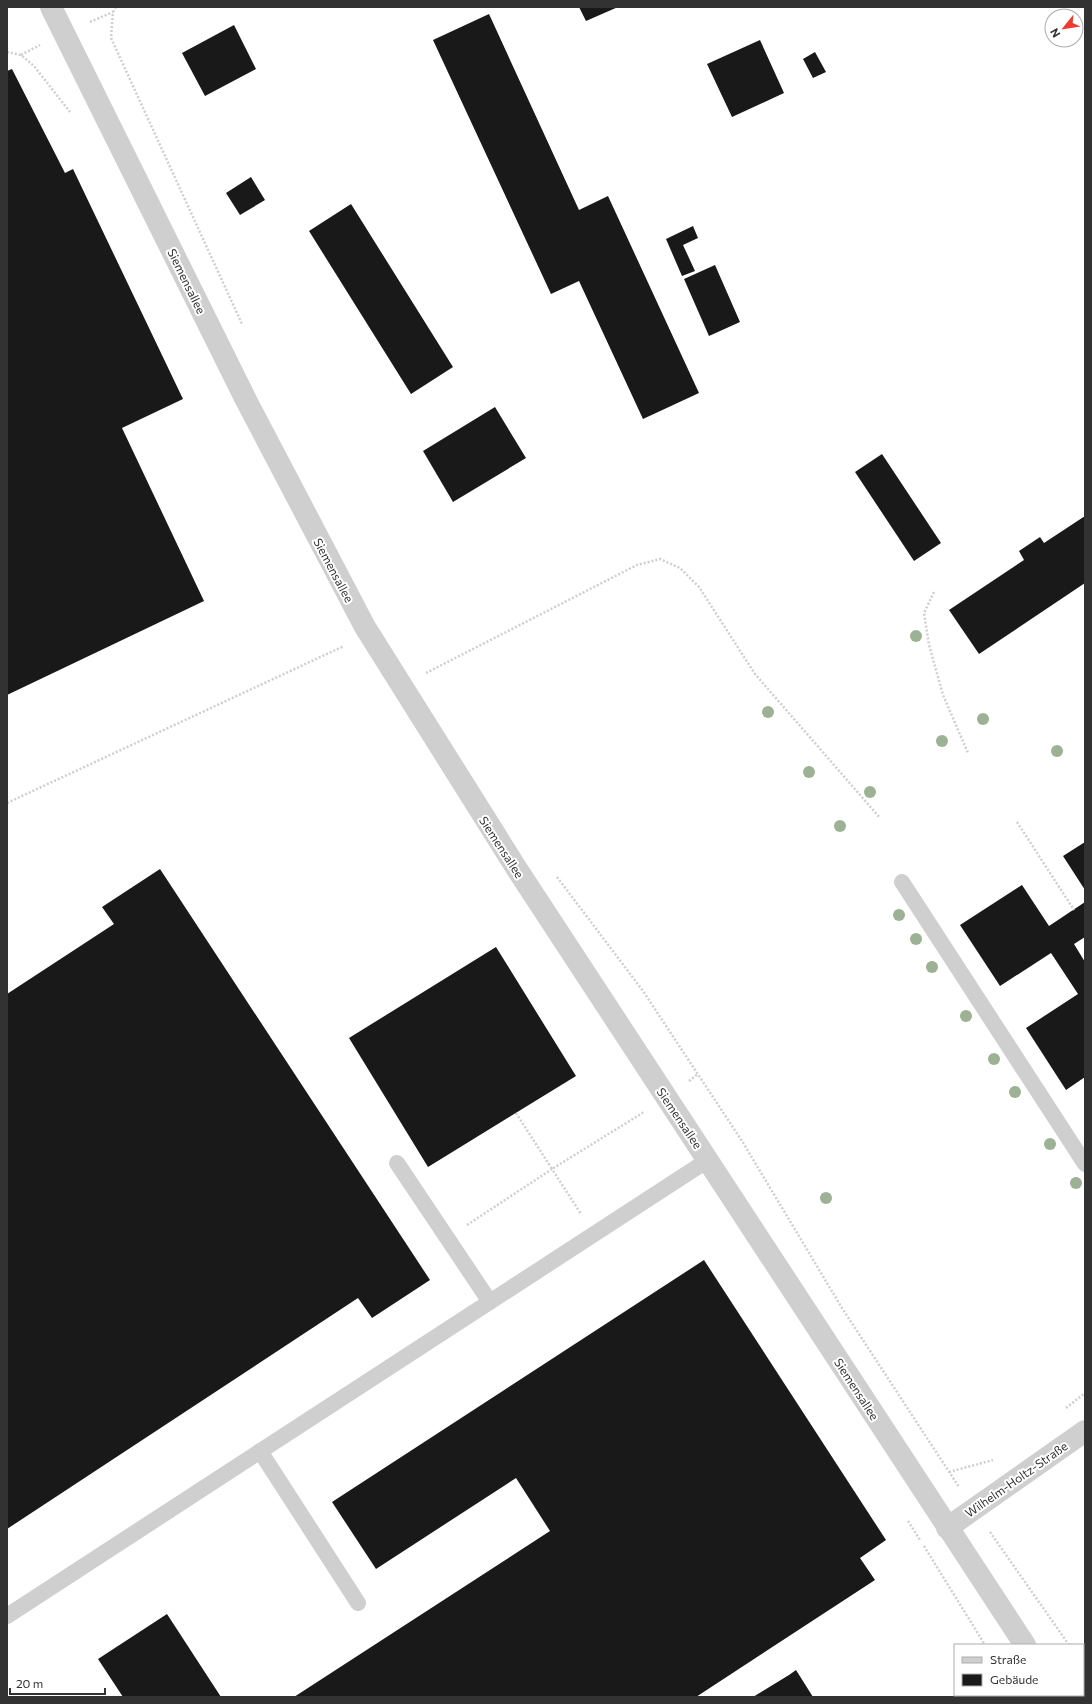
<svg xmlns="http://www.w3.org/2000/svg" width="1092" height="1704" viewBox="0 0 1092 1704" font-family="Commissioner,sans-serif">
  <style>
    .building { fill: #191919 }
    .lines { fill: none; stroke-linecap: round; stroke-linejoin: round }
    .path { stroke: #cfcfcf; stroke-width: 2.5; stroke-dasharray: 2 2; stroke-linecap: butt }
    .service { stroke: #cfcfcf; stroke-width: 16 }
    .minor { stroke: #cfcfcf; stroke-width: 22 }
    .tree { fill: #9db194 }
    .labels { text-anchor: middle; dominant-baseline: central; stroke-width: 4; stroke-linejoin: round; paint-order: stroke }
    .street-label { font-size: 12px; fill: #323232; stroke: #fff }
  </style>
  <rect width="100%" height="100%" fill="#fff"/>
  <path class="building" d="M579,7H618L586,21Z
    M489,14L579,210L608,196L699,393L643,419L579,281L551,294L433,40Z
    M234,25L256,69L205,96L182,53Z
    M760,40L784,93L732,117L707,64Z
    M815,52L826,72L813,78L803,59Z
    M12,69L65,173L73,169L183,399L122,428L204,601L7,695V71Z
    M251,177L265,200L240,215L226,193Z
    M351,204L453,367L411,394L309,231Z
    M693,226L698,238L683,245L695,271L682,276L666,239Z
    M715,265L740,322L709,336L684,279Z
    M495,407L526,458L453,502L423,451Z
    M882,454L941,543L914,561L855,472Z
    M1085,516V583L979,654L949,610L1024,560L1019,551L1040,537L1044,543Z
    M1085,842V890L1063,856Z
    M160,869L430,1280L372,1318L358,1298L7,1529V994L114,924L102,907Z
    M1022,885L1049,926L1085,902V937L1074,944L1085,962V1077L1066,1090L1026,1028L1078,994L1051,953L1000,986L960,925Z
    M496,947L576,1076L428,1167L349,1038Z
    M704,1260L886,1540L860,1558L875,1580L696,1697H294L550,1531L516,1478L376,1569L332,1502Z
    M167,1614L221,1697H123L98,1659Z
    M796,1670L813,1697H753L789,1675Z"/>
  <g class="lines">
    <path class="path" d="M116,7L113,12L111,38L242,324
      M90,22L113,12
      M7,52L21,55L34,66L70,112
      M21,55L40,45
      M934,592L924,613L929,645L943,695L968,753
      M426,673L637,565L660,559L680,568L699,587L755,674L880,818
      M7,803L344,646
      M1017,822L1074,910
      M557,877L643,991L742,1141L842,1308L959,1487
      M689,1081L698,1074
      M516,1113L552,1169L644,1112
      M467,1225L552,1169L581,1214
      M1066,1408L1085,1393
      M949,1472L993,1460
      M908,1521L920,1540
      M990,1532L1069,1645
      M924,1546L985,1645
      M1083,1667L1085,1670
      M1015,1695L1017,1697"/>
    <path class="service" d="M902,882L1085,1164
      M397,1163L490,1302
      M260,1451L358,1603
      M7,1616L708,1160"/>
    <path class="minor" d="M51,7L246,400L365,627L515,866L1025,1645
      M947,1528L1085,1431
      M1057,1695L1059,1697"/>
  </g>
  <g class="tree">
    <circle cx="916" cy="636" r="6"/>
    <circle cx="768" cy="712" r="6"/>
    <circle cx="983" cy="719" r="6"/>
    <circle cx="942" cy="741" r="6"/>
    <circle cx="1057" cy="751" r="6"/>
    <circle cx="809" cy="772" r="6"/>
    <circle cx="870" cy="792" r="6"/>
    <circle cx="840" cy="826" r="6"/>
    <circle cx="899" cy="915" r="6"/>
    <circle cx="916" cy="939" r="6"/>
    <circle cx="932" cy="967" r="6"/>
    <circle cx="966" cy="1016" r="6"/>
    <circle cx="994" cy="1059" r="6"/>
    <circle cx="1015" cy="1092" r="6"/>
    <circle cx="1050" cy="1144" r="6"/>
    <circle cx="1076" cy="1183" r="6"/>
    <circle cx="826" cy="1198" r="6"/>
  </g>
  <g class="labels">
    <g class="street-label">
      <text transform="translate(187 281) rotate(64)">Siemensallee</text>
      <text transform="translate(334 570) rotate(62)">Siemensallee</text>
      <text transform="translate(502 847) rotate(57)">Siemensallee</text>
      <text transform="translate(680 1118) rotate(56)">Siemensallee</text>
      <text transform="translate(857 1389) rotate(57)">Siemensallee</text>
      <text transform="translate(1016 1479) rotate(-35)">Wilhelm-Holtz-Straße</text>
    </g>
  </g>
  <rect width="1092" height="1704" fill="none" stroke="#323232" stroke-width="16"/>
  <rect x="954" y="1644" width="130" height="52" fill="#ffffff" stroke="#adadad"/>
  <rect x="962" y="1657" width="20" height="6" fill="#cfcfcf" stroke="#adadad"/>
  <text x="990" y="1664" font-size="12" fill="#323232">Straße</text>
  <rect x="962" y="1674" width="20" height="12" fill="#191919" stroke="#adadad"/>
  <text x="990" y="1684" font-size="12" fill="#323232">Gebäude</text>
  <g transform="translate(1064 28) rotate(240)"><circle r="19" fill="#ffffff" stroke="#adadad"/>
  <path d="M0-3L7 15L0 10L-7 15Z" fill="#ef3a2e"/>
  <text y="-6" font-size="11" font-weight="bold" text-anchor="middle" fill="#323232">N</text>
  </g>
  <path d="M10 1688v6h95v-6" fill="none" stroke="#323232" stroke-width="2"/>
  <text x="16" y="1688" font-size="12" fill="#323232" stroke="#ffffff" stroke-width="3" paint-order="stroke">20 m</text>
</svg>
